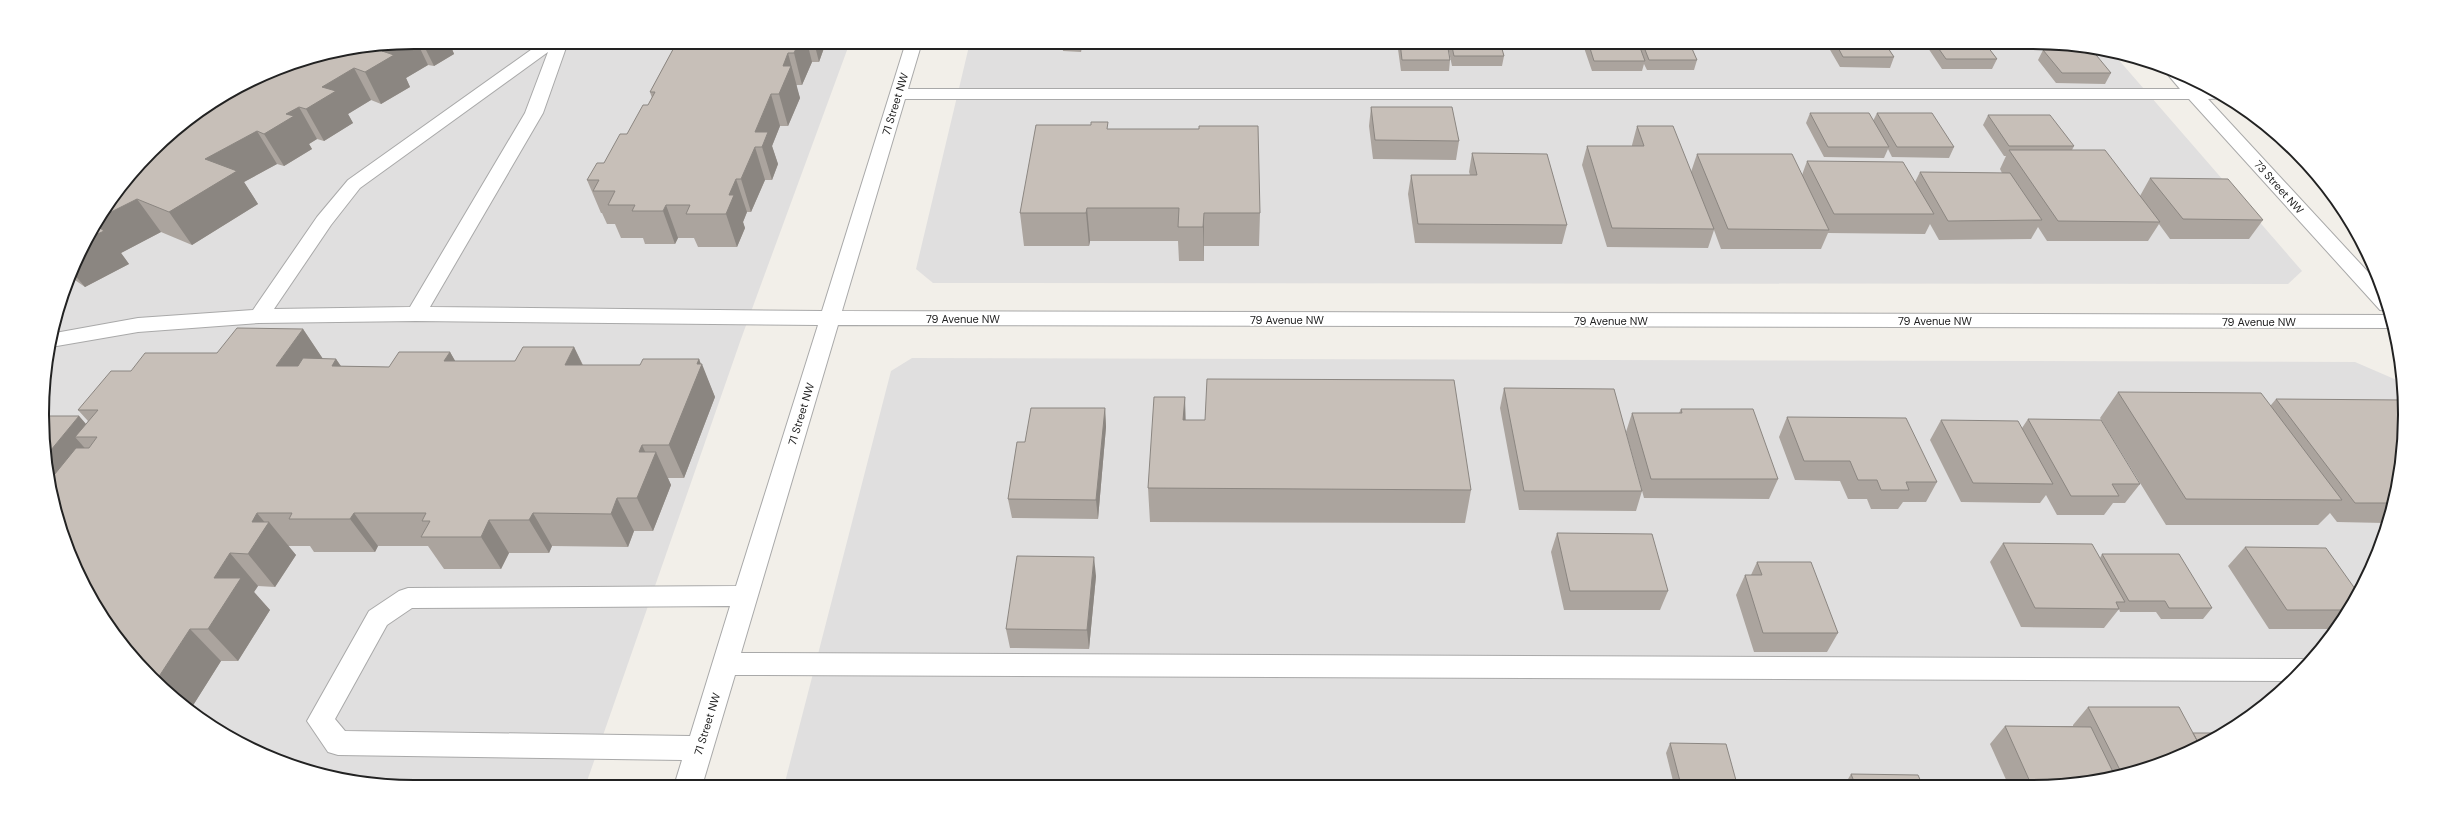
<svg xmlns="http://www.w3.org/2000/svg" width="2447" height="829" viewBox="0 0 2447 829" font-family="'DM Sans',sans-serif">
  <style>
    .residential { fill: #e0dfdf }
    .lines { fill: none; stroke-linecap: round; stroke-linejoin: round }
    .minor-casing { stroke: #a9a9a9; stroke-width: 2 }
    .minor { fill: #fff; fill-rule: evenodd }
    .wall { fill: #aba49e }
    .shaded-wall { fill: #8b8681 }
    .building { fill: #c7bfb8; stroke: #8b8681 }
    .labels { text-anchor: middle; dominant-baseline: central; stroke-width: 4; stroke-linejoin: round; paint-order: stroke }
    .street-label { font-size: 11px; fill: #222; stroke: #fff }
    .rim { fill: none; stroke: #222; stroke-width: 2 }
  </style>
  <rect width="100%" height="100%" fill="#f2efe9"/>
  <path class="residential" d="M415,42H850L741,339L585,787H414L342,780L272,759L208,724L119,641L43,439L45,366L81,250L272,70L342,49Z
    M970,42H2032L2105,49L2111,51L2302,271L2288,284L933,283L916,269Z
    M912,358L2355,362L2399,381L2402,384L2405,415L2398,487L2355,601L2296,678L2197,749L2081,784L784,786L891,371Z"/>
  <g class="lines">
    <g class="minor-casing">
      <path id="minor" d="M542,42H568L543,113L430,307L822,311L906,42H922L908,89H2180L2164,70L2165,67L2188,77L2199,89H2210L2226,98L2208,99L2381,286L2389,311L2380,310L2189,99H905L842,311L2390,315L2394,328L838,325L741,653L2302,659L2309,661L2292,681L735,675L702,786H674L682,760L338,755L328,752L307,721L369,611L399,591L408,588L736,586L818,325L416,321L259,323L138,332L51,347L55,333L138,318L253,310L317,217L348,180ZM548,52L525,113L410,307L274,309L331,225L360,188ZM730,606L690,736L345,731L335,719L387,625L412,608Z"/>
    </g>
    <use href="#minor" class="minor"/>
  </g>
  <path class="wall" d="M414,42H469L463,46L460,45L452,49L454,54L434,66L428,65L406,78L410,87L381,104L371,100L348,114L353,123L324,141L317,139L309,144L312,149L284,166L277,164L244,182L258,204L192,245L161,232L121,253L129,264L85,287L72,278L81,250L169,135Z
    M677,42H823L824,48L819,62H812L802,85H797L796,86L800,98L788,126H780L772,146L778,164L772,180H765L751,212H747L743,222L745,228L737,247H698L694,238H678L675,244H645L643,238H621L615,224H607L602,213H601L587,180L604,163L627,134L648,105L652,98L650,92Z
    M1062,42H1082L1081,52L1063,51Z
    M1397,42H1447L1450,60L1449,71H1401Z
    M1447,42H1500L1504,56L1502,66H1452Z
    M1582,42H1689L1697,60L1694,70H1647L1644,64L1642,71H1592Z
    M1726,42H1767L1765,48H1729Z
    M1826,42H1884L1894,57L1890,68L1840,67L1826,43Z
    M1924,42H1984L1997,59L1992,69H1942Z
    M2043,50L2111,73L2105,84L2056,83L2038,60Z
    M1371,107L1459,141L1456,160L1373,159L1369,126Z
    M1810,113L1873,121L1877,113L1954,147L1949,158L1892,157L1888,149L1884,158L1824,157L1806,123Z
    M1988,115L2074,146L2072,150L2140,196L2150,178L2263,220L2249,239H2170L2159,224L2148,241H2047L2038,227L2031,239L1939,240L1930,224L1925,234L1828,233L1821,249H1721L1714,230L1708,248L1607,247L1582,165L1587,146H1632V145L1637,126L1691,172L1697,154L1802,175L1807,161L1915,182L1920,172L2002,173L2000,169L2006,156H2004L1983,125Z
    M1108,129L1260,213L1259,246H1204V261H1179L1178,241H1090L1089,246H1024L1020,213Z
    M1472,153L1567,225L1562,244L1415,243L1408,194L1411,175H1470L1469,172Z
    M303,329L323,359H336L341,366L389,367L450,352L455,361H515L574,347L583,365H640L699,359L715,397L684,478H668L671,485L653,531H634L628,547L552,546L549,553H509L501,569H444L428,546H378L375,552H314L310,546H288L296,555L275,587L258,586L254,592L270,610L238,661H221L192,707L206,720L119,641L55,511L43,439L79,416L86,424L88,421L78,410L217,353Z
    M1504,388L1642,491L1636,511L1519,510L1500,408Z
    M2118,392L2271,405L2276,399L2398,487L2385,523L2337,522L2330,513L2318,525H2166L2100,418Z
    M1185,397V420L1471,490L1465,523L1150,522L1148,488Z
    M1105,408L1106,427L1098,519L1012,518L1008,499L1025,442Z
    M1681,409L1778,479L1769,499L1644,498L1626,432L1632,413H1679Z
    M1787,417L1937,482L1926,502H1903L1898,509H1871L1867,499H1848L1840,481L1795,480L1779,437Z
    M2028,419L2140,484L2125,503H2113L2104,515H2057L2046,495L2040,503L1961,502L1930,440L1941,420L2022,428Z
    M1557,533L1668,591L1660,610H1564L1551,552Z
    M2003,543L2100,558L2102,554L2212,608L2203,619H2161L2156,612H2120L2119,609L2104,628L2021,627L1990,562Z
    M2245,547L2355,601L2333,629H2269L2228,566Z
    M1757,562L1838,633L1827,652H1754L1736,595L1745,575H1751Z
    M1096,576L1089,649L1010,648L1006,629Z
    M2088,707L2193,733L2197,749L2081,784H2008L1990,744L2005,726H2073V725Z
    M1670,743L1737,784L1674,785L1666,753Z
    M1851,774L1922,784H1845Z"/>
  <path class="shaded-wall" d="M417,42L428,65L406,78L410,87L381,104L365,72L382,51L395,44Z
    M422,42H459L460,45L452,49L454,54L434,66Z
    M461,42H469L463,46Z
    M799,42H807L812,62L802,85L794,53Z
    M814,42H823L824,48L819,62Z
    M1080,42H1082L1081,52Z
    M788,53L800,98L788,126L779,94L783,66Z
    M354,68L371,100L348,114L353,123L324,141L306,109L322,87Z
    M771,94L780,126L772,146L778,164L772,180L762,147L755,132Z
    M299,107L317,139L309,144L312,149L284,166L264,134L286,114Z
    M257,131L277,164L244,182L258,204L192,245L169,212L205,159Z
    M755,147L765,180L751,212L741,179Z
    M736,179L747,212L743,222L745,228L737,247L726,214L729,195Z
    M137,199L161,232L121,253L129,264L85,287L73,273L81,250L101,217Z
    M666,205L678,238L675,244L663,211Z
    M1087,208L1090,241L1089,246L1086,213Z
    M1204,213V261L1203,227Z
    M303,329L325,362L300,399L276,366Z
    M574,347L590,381L565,365Z
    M450,352L469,385L444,361Z
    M336,359L358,392L332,366Z
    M699,359L701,365L702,364L715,397L684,478L669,445Z
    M1185,397L1186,431L1183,420Z
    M1105,408L1106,427L1098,519L1096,500Z
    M79,416L97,437H75L98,463L54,490H51L46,456Z
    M642,445L651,464L656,452L671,485L653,531L637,498L639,452Z
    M617,498L634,531L628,547L611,514Z
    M257,513L267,525L269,522L296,555L275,587L248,554L252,522Z
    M354,513L378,546L375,552L350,519Z
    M533,513L552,546L549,553L529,520Z
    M489,520L509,553L501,569L481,537Z
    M230,553L258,586L254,592L270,610L238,661L208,629L214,578Z
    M1094,557L1096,576L1089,649L1087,630Z
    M190,629L221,661L192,707L206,720L205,722L158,678Z"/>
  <path class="building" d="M677,42H799L794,53H788L783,66H791L779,94H771L755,132H768L762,147H755L741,179H736L729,195H734L726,214H686L690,205H666L663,211H632L635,205H608L615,191H593L599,180H587L597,163H604L620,134H627L643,105H648L655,92H650Z
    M1400,42H1447L1450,60H1402Z
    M1451,42H1500L1504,56H1454Z
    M1588,42H1638L1645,61H1594Z
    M1642,42H1689L1697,60H1649Z
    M1835,42H1884L1894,57H1843Z
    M1934,42H1984L1997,59H1946Z
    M395,44L382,51L394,55L365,72L354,68L322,87L336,91L306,109L299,107L286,114L294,116L264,134L257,131L205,159L237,171L169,212L137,199L101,217L119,188L169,135L272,70L342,49Z
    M2043,50H2092L2111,73H2062Z
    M1371,107H1452L1459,141L1375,140Z
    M1810,113H1869L1889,147H1828Z
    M1877,113H1932L1954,147H1897Z
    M1988,115H2050L2074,146H2009Z
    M1091,122H1108L1107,129H1199V126H1258L1260,213H1204L1203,227H1178L1179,208H1087L1086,213H1020L1036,125H1091Z
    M1637,126H1673L1714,229L1612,228L1587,146H1644Z
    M2009,150H2105L2160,222L2058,221Z
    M1472,153L1547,154L1567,225L1418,224L1411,175H1477Z
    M1697,154H1792L1829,230L1728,229Z
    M1807,161L1903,162L1934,214H1834Z
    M1920,172L2010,173L2042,220L1948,221Z
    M2150,178L2228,179L2263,220L2183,219Z
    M96,225L104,231L87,239Z
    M237,328L303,329L276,366H298L303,358L336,359L332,366L389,367L399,352H450L444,361H515L523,347H574L565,365H640L643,359H699L697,364H702L669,445H642L639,452H656L637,498H617L611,514L533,513L529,520H489L481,537H421L430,521H422L426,513H354L350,519H289L292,513H257L252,522H269L248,554L230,553L214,578H241L208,629H190L158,678L119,641L80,579L55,511L52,493L54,490H51L50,480L76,448H89L97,437H75L98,410H78L111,371H131L145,353H217Z
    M1207,379L1454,380L1471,490L1148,488L1154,397H1185L1183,420H1205Z
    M1504,388L1614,389L1642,491H1524Z
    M2118,392L2261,393L2342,500L2186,499Z
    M2276,399L2404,400L2405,415L2398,487L2392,503H2355Z
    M1031,408H1105L1096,500L1008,499L1017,442H1025Z
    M1681,409H1753L1778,479H1651L1632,413H1682Z
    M44,416H79L46,456L43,439Z
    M1787,417L1906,418L1937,482H1906L1909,490H1881L1877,480H1858L1850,461H1804Z
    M2028,419L2101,420L2140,484H2112L2119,496H2071Z
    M1941,420L2018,421L2053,484L1973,483Z
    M1557,533L1652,534L1668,591H1570Z
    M2003,543L2092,544L2125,602H2116L2119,609L2035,608Z
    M2245,547L2326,548L2358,593L2355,601L2348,610H2287Z
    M2102,554H2179L2212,608H2169L2165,601H2129Z
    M1017,556L1094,557L1087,630L1006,629Z
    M1757,562H1811L1838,633H1763L1745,575H1762Z
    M2088,707H2179L2200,746L2197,749L2121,772Z
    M2005,726L2091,727L2114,774L2081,784H2031Z
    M2193,733H2219L2200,746Z
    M1670,743L1726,744L1737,784L1681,785Z
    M1851,774L1918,775L1922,784H1855Z"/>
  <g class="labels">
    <g class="street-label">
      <text transform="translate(895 104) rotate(-73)">71 Street NW</text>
      <text transform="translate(2279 187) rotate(48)">73 Street NW</text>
      <text x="963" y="319">79 Avenue NW</text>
      <text x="1287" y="320">79 Avenue NW</text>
      <text x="1611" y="321">79 Avenue NW</text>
      <text x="1935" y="321">79 Avenue NW</text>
      <text x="2259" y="322">79 Avenue NW</text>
      <text transform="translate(801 414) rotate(-73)">71 Street NW</text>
      <text transform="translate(707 724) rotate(-73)">71 Street NW</text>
    </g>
  </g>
  <path d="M0 0H2447V829H0ZM414 49H2033A365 365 0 0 1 2398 414V415A365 365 0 0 1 2033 780H414A365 365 0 0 1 49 415V414A365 365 0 0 1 414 49Z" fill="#fff" fill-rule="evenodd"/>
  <path class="rim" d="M414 49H2033A365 365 0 0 1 2398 414V415A365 365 0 0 1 2033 780H414A365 365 0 0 1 49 415V414A365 365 0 0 1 414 49Z"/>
</svg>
